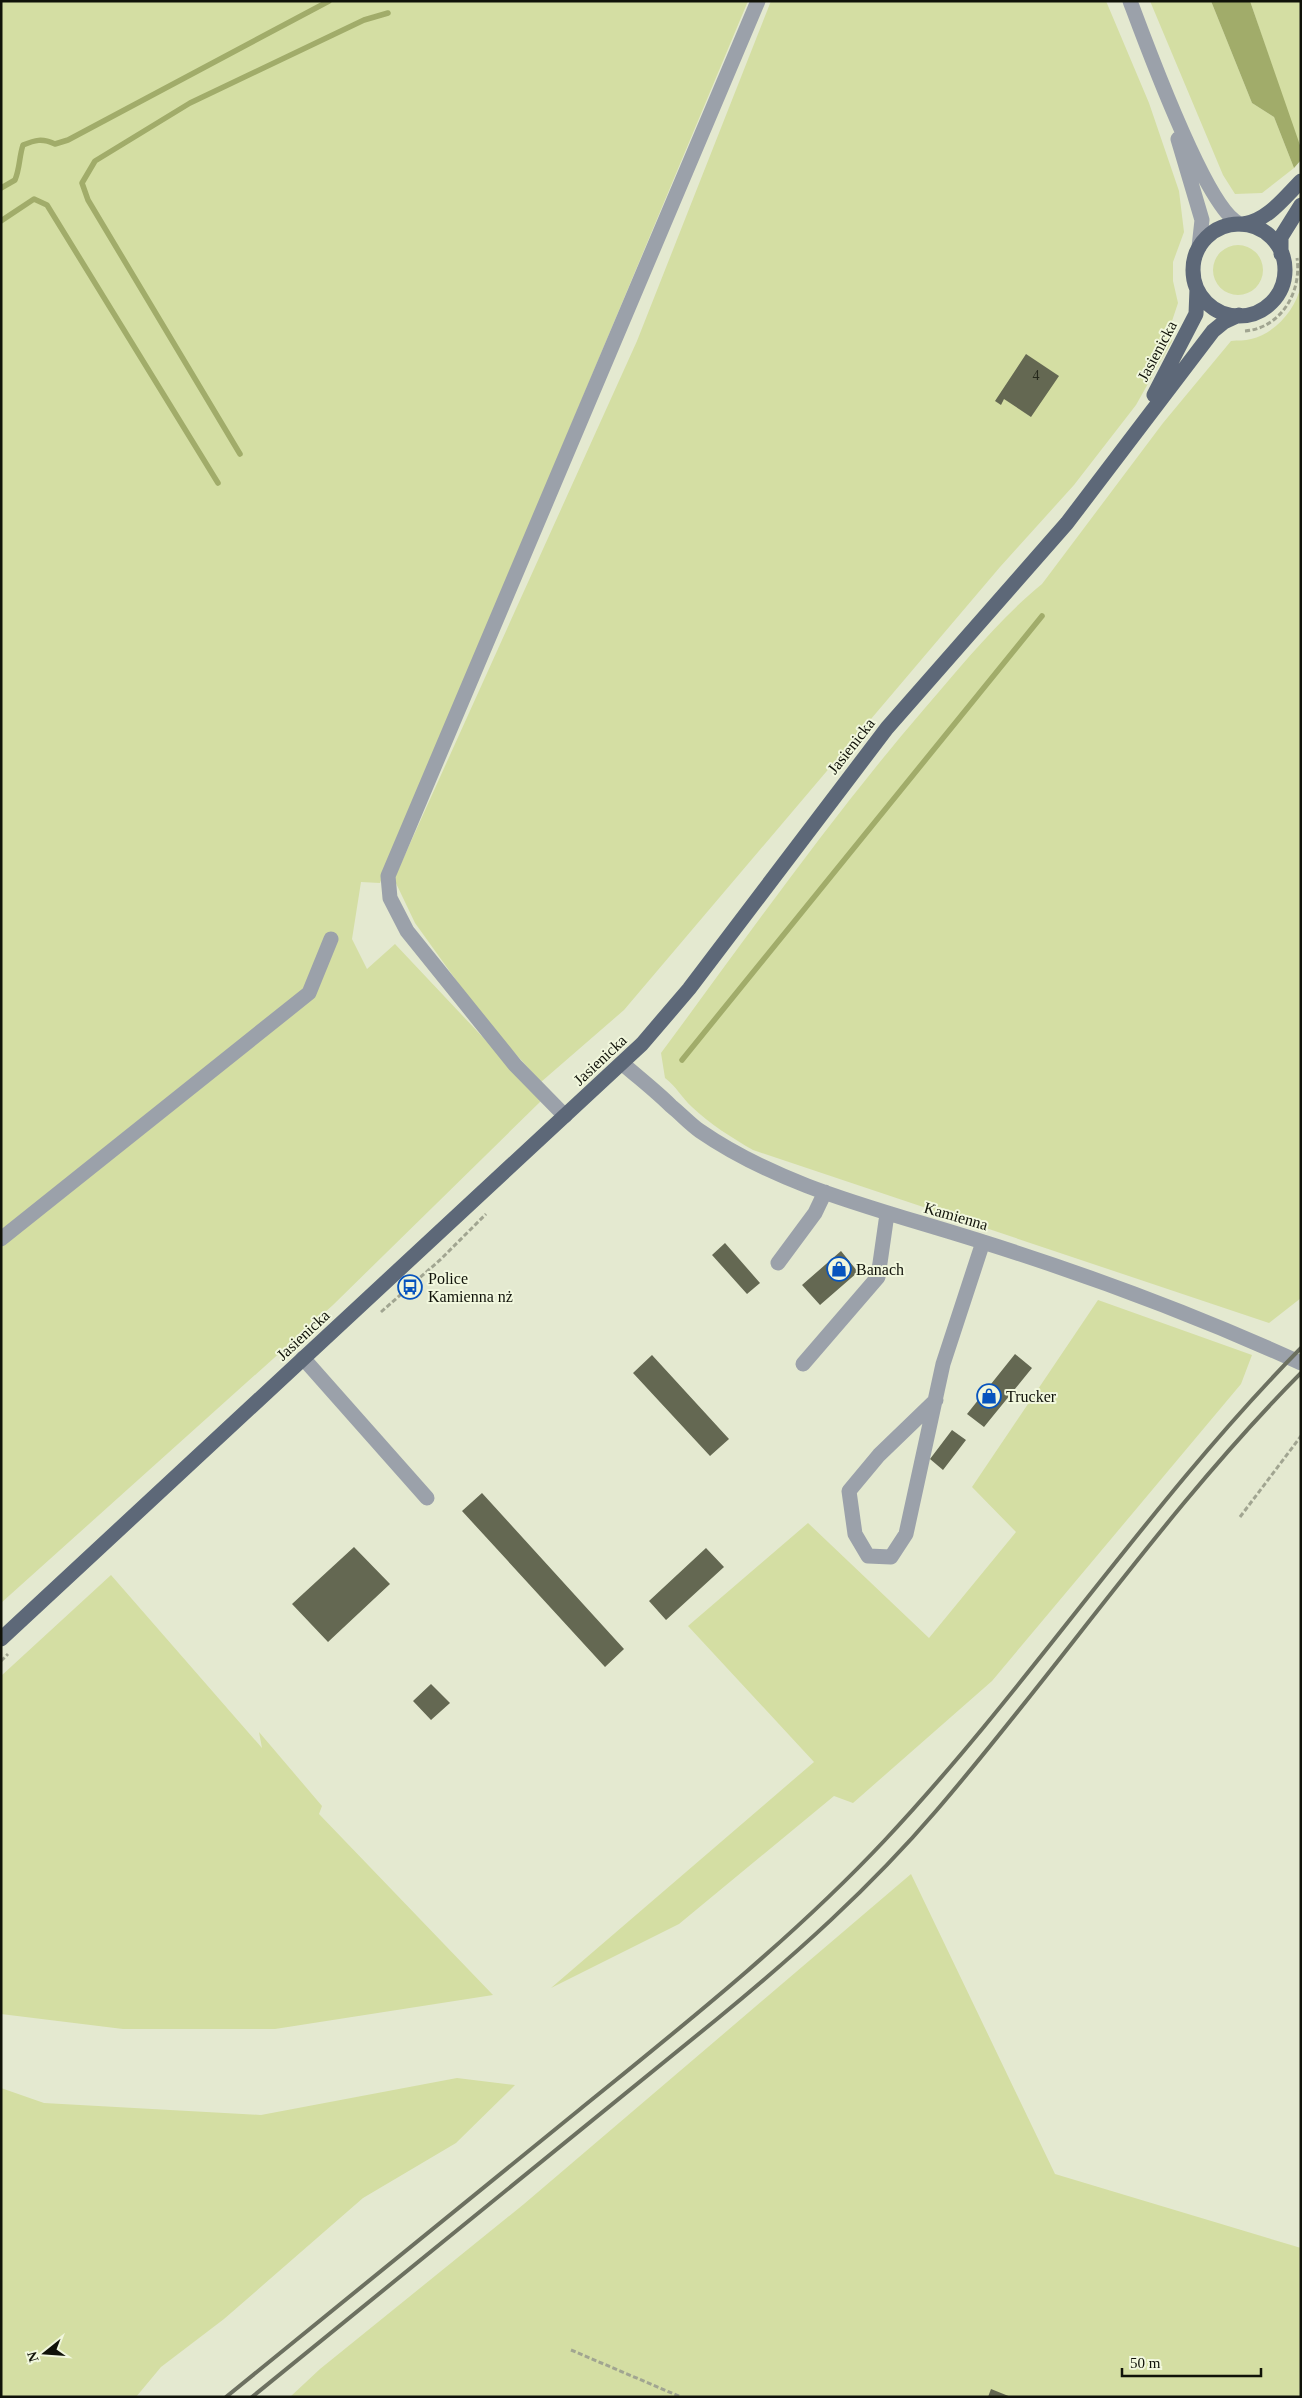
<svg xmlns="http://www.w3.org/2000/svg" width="1302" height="2398" viewBox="0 0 1302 2398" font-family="Georgia,serif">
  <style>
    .green { fill: #d4dea3 }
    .water { fill: #a1ac6a }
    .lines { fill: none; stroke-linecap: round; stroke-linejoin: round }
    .stream { stroke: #a1ac6a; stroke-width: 5.5 }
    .building { fill: #646852 }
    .path { stroke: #a1a591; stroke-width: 3; stroke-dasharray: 5 2.5; stroke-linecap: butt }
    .minor { stroke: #9ba1aa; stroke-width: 15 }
    .major { stroke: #5d6878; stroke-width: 15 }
    .rail { stroke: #6c7060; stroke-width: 4 }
    .labels { text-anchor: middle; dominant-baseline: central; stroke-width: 4; stroke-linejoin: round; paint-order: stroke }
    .number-label { font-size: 14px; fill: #25281b }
    .street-label { font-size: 16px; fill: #101209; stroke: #f1f7dd }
    .poi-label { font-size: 16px; fill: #101209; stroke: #f1f7dd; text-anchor: start }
  </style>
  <rect width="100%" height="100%" fill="#e4e9d0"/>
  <path class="green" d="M1,1H748L380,883L361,882L352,939L367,969L395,944L542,1100L333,1305L1,1603Z
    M771,1H1106L1149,103L1179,191L1184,232L1173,262V281L1178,303L1170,327L1172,341L1136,405L1074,485L1000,567L624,1010L541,1082L484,1019L415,923L394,879L637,341Z
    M1150,1H1211L1252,103L1274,117L1294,168L1262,193L1235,194L1223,175Z
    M1250,1H1301V148L1295,134Z
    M1213 270a25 25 0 1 1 50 0a25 25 0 1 1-50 0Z
    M1301,285V1298L1269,1323L753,1150C732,1138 710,1124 692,1107C682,1098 676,1086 665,1078L661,1053C747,937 831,817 925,708C962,665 999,619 1042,584L1163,423L1231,341C1238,340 1245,341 1251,339C1276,333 1296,309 1301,285Z
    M1098,1300L1252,1355L1241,1384L992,1681L853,1803L834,1796L679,1924L551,1988L814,1762L688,1626L808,1523L929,1638L1016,1532L972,1487Z
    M111,1575L262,1748L259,1732L322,1806L319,1814L493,1995L275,2029H123L1,2014V1676Z
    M911,1874L1055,2174L1301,2248V2397H290L320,2369L524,2204Z
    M457,2078L515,2085L456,2143L363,2198L224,2319L161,2367L136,2397H1V2088L44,2103L261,2115Z"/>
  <path class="water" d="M1211,1H1250L1301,148V160L1294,168L1274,117L1252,103Z"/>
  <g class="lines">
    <path class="stream" d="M1,188L15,180C20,168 19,157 23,145C35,140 42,138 55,144L68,140L329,1
      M1,221L34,199L47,205L218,483
      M240,454L88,200L82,183L95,161L190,103L364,20L388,13
      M682,1060L1042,616"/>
  </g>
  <path class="building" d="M1026,354L1059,376L1031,417L1004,399L1001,405L995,401Z
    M725,1243L760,1283L747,1294L712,1255Z
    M841,1251L858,1272L820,1305L802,1285Z
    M1015,1354L1032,1368L984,1427L967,1414Z
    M652,1355L729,1439L710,1456L633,1373Z
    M952,1430L966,1440L943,1470L930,1459Z
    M482,1493L624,1649L605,1667L462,1511Z
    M354,1547L390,1584L328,1642L292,1604Z
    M706,1548L724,1567L666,1620L649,1601Z
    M431,1684L450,1703L431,1720L413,1701Z
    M991,2389L1011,2397H988Z"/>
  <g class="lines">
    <path class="path" d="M1245,331C1281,328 1302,292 1297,258
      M381,1312L441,1259L486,1214
      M1240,1517L1301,1436
      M1,1661L8,1654
      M571,2350L681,2397"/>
    <path class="minor" d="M1130,1C1145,41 1207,211 1240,224
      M1178,139L1202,220L1199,247
      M623,1064C639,1078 656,1091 671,1106C681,1114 690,1124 700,1131C784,1189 887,1211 983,1242C1091,1276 1198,1316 1301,1363
      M565,1116L515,1065L407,931L390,898L388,876L758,1
      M1,1239L309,993L331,939
      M778,1263L815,1213L825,1192
      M303,1358L427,1498
      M803,1364L878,1277L887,1214
      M936,1400L879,1455L849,1491L855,1534L868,1556L891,1557L906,1534L943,1364L983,1242"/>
    <path class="major" d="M1244,224C1268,220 1284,198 1301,181
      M1193 270a46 46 0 1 1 92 0a46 46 0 1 1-92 0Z
      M1281,254V237L1301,205
      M1154,395L1196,314L1197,289
      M1,1639L642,1044L689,989L887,728L1067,523L1213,331L1224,322L1239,315"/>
    <path class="rail" d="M226,2397C343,2301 461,2206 579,2110C685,2024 792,1939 885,1840C1032,1683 1150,1501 1301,1348
      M252,2397L717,2019C795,1955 870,1888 936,1811C1060,1667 1167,1508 1301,1373"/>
  </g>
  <defs>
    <g id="shop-ring" transform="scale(1.25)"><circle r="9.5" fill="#f1f7dd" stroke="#0754be" stroke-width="1.5"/><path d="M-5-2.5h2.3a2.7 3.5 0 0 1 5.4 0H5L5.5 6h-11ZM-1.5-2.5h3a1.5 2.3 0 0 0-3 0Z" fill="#0754be"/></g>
    <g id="bus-ring" transform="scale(1.25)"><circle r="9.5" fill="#f1f7dd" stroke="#0754be" stroke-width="1.5"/><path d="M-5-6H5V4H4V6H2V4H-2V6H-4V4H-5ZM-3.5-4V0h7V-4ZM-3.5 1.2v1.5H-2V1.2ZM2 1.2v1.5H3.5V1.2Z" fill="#0754be"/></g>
  </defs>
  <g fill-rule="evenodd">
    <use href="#shop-ring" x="839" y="1269"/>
    <use href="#bus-ring" x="410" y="1287"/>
    <use href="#shop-ring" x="989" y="1396"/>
  </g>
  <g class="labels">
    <g class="number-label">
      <text x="1036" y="375">4</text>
    </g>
    <g class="street-label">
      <text transform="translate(1157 351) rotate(-62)">Jasienicka</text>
      <text transform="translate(851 746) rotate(-52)">Jasienicka</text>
      <text transform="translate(600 1060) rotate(-43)">Jasienicka</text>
      <text transform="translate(956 1216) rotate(16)">Kamienna</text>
      <text transform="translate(303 1335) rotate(-43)">Jasienicka</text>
    </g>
    <g class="poi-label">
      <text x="856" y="1269">Banach</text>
      <text x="428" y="1278">Police<tspan x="428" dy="18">Kamienna nż</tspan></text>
      <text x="1006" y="1396">Trucker</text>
    </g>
  </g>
  <rect width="1302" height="2398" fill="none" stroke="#101209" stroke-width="5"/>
  <g transform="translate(45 2353) rotate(253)" stroke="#f1f7dd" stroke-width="4" paint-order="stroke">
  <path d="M0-4L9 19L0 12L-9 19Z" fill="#101209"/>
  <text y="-8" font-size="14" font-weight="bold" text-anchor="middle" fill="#101209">N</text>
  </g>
  <path d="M1122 2368v8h139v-8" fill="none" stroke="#101209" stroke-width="2.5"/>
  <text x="1130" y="2368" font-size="15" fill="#101209" stroke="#f1f7dd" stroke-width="4" paint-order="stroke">50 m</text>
</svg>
